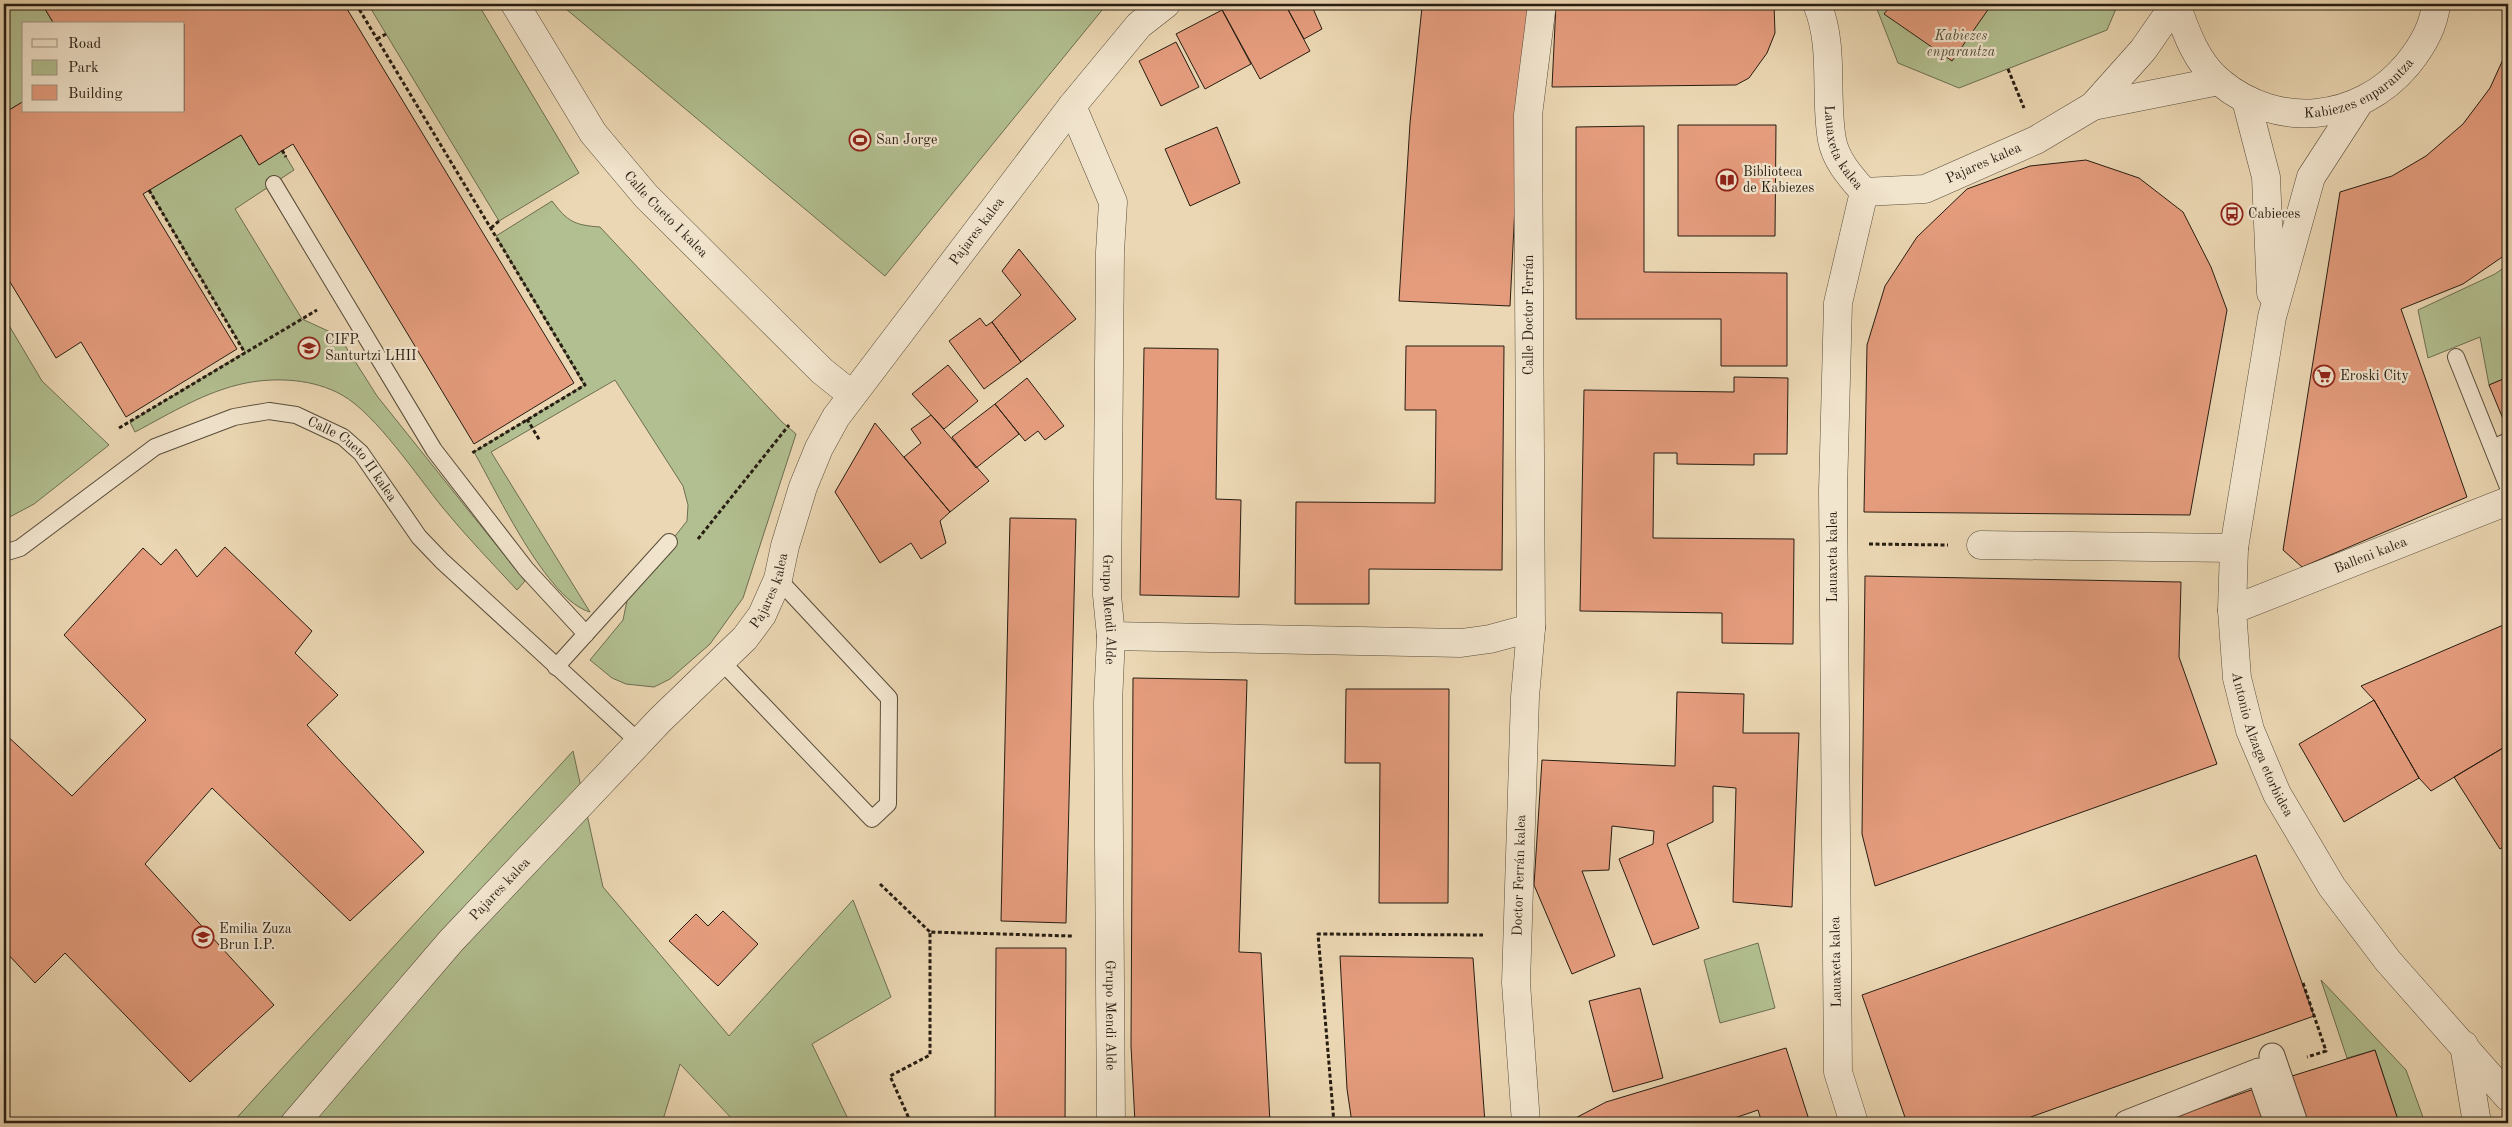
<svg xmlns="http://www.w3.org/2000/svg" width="2512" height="1127" viewBox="0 0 2512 1127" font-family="'Old Standard TT',serif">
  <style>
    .green { fill: #b2bf90; stroke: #6c6e51 }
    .building { fill: #e49c7d; stroke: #271d12 }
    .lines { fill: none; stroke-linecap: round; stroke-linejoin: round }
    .service-casing { stroke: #584c3a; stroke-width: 18 }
    .pedestrian-casing { stroke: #584c3a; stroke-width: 27 }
    .minor-casing { stroke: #584c3a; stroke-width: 29 }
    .tertiary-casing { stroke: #584c3a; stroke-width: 29 }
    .path { stroke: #271d12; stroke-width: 3; stroke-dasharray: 4 2.5; stroke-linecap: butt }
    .service { stroke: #f2e5ce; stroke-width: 16 }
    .pedestrian { stroke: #f2e5ce; stroke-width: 25 }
    .minor { stroke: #f2e5ce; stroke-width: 28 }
    .tertiary { stroke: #f2e5ce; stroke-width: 28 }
    .labels { text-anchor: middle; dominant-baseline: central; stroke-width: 4.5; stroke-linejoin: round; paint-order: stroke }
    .park-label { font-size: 14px; font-style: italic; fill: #514e38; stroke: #f2e5ce }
    .street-label { font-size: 14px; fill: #271d12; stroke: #f2e5ce }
    .poi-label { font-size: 14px; fill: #271d12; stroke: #f2e5ce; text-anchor: start }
  </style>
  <rect width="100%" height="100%" fill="#ebd7b3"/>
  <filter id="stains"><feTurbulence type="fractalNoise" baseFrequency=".004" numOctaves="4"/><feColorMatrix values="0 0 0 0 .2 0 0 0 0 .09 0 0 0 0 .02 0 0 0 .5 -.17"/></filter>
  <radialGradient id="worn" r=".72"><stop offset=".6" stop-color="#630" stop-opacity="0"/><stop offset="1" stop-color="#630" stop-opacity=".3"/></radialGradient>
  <path class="green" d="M4,4H42L54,24H24V101L4,113Z
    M368,4H478L579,173L499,221Z
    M560,4H1107L885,276Z
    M1875,4H2118L2107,30L1959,88L1898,63Z
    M241,135L259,165L282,150L294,170L235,209L302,319L339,336L377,396L525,581L517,590C492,563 466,536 443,508C417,476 376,414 342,395C314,379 277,377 246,383C206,391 171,413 135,432L130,422L245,352L149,190Z
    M552,201C568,222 574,225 600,227L782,422L796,434L743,598L710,644L670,679L654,687L626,684L612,678L590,660L623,620L628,596L687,521L688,505L683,486L615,380L491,452L590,612C547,600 497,492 474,452L584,385L496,236Z
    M2508,265V377L2489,385L2480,337L2428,358L2418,310L2495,274Z
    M4,317L42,381L109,445L34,504L4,520Z
    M573,751L603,887L729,1036L853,900L891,997L812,1044L850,1123H736L680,1064L662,1123H232Z
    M1758,943L1775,1008L1720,1023L1704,960Z
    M2321,980L2406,1070L2425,1123H2399L2375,1050L2347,1058Z"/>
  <path class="building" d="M42,4H344L574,383L474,444L293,144L259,165L241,135L143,194L237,349L126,417L81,342L56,358L4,272V113L24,101V111H184V24H54Z
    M1219,4H1285L1310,51L1260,79Z
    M1285,4H1311L1322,29L1304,39Z
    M1420,4H1533L1523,46L1510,306L1399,301L1410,123L1422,7Z
    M1556,4H1774L1775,33L1767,53L1749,78L1736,85L1552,87Z
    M1892,4H1992L1952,61L1884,14Z
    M1222,10L1251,64L1205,89L1176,34Z
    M2508,39V253L2463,284L2401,309L2467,497L2302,567L2283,550L2340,192L2392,176L2426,156L2463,124L2490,88L2505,55Z
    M1176,42L1199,87L1161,106L1139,61Z
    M1678,125H1776L1775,236H1678Z
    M1644,126V272L1787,273V366H1721V319H1576V127Z
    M1217,127L1240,183L1190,206L1165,149Z
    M2086,160L2139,178L2183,212L2211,267L2227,310L2190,515L1864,512L1867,345L1885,286L1917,237L1967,189L2030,166Z
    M1019,249L1076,319L1021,362L992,322L1021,295L1002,271Z
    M980,318L986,326L992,322L1021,362L984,389L949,341Z
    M1406,346H1504L1502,570L1369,569V604H1295L1296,502L1435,503L1436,410H1405Z
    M1144,348L1218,349L1216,499L1241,500L1239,597L1140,595Z
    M948,365L978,401L944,429L912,394Z
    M1734,377L1788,378L1787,454H1754V465L1677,464V453H1654L1653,538L1794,539L1793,644L1722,643V613L1580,611L1584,390L1734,392Z
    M2508,377V431L2489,385Z
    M1027,378L1064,426L1045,440L1038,431L1025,441L995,404Z
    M995,404L1019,434L976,468L952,437Z
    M931,415L989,481L950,512L904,457L921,443L911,429Z
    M875,423L950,512L940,521L946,543L921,559L911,543L880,563L835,492Z
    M1010,518L1076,519L1066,923L1001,921Z
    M225,547L312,631L295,653L338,695L307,725L424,852L350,921L212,788L145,864L274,1005L190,1082L65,953L35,983L4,950V733L72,796L146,720L64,635L143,548L161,565L176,549L197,577Z
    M1865,576L2181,582L2179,657L2217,764L1875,886L1862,834Z
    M2508,623V745L2431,791L2419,778L2374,700L2361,686Z
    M1133,678L1247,680L1239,952L1261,953L1270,1123H1135L1131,1046Z
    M1346,689H1449L1448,903H1379L1380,763H1345Z
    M1677,692L1744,694L1743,733H1799L1792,907L1733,902L1736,788L1713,786V822L1667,844L1699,928L1653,945L1619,859L1653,844L1654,831L1612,826L1609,870L1582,871L1615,956L1572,974L1534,885L1542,760L1675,766Z
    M2374,700L2419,778L2344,822L2299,744Z
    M2508,745V844L2500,849L2454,777Z
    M2256,855L2314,1016L2014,1123H1907L1862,995Z
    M723,911L758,944L718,986L669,941L696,914L708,926Z
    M996,948H1066L1065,1123H995Z
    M1340,956L1473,958L1485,1123H1352L1347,1089Z
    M1640,988L1663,1078L1613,1092L1589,1001Z
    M1786,1048L1810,1123H1762L1758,1110L1720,1123H1566L1606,1102Z
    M2375,1050L2399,1123H2308L2292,1076Z
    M2254,1089L2266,1123H2158L2168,1119Z"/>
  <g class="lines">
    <g class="service-casing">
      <g id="service">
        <path d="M274,184L434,450L526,569L586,634"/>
        <path d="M2456,357L2508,487"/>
        <path d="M2493,448L2508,441"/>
        <path id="s1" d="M4,553L20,548L155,447L234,417L269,411L296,415L343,437L361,453L419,537L442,561L639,742"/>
        <path d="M722,662L872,819L888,804L889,698L778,579"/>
        <path d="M556,667L669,542"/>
      </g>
    </g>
    <g class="pedestrian-casing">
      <path id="pedestrian" d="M2272,1056L2295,1123
        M2127,1123L2259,1071L2277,1123"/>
    </g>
    <g class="minor-casing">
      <g id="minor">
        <path id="s2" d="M515,4L593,133L646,196L822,371L852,395"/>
        <path id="s3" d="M1817,4C1835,47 1824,95 1832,140C1836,161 1851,177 1864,192"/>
        <path id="s4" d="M1072,106L1113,202L1110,252L1107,595L1111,636L1108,703L1111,1123"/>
        <path d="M2093,106L2219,81"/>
        <path id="s5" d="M1864,192L1925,189L2036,140L2093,106L2143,50L2175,4"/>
        <path d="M1981,545L2234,548"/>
        <path id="s6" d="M2232,610L2508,501"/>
        <path d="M1111,636L1461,643L1490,639L1531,628"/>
        <path d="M2464,1045L2477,1123"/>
        <path id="s7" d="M295,1123L451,941L660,720L745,638L762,615L778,579L785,546L803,487L819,448L836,417L1072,106L1139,25L1166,4"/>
        <path id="s8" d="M1526,1123L1516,983L1525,697L1531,628L1528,115L1542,4"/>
        <path d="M1854,1123L1838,1072L1833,491L1838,303L1864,192"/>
      </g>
    </g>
    <g class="tertiary-casing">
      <g id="tertiary">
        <path id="s9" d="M2176,4C2186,32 2196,62 2220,82C2278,130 2359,122 2407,65C2421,48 2434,26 2436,4"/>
        <path d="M2246,100L2266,177L2271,293"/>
        <path id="s10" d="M2359,103L2311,177L2272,317L2234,548L2232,610L2237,678L2250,730L2277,794L2332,887L2388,961L2508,1097"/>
      </g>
    </g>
    <path class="path" d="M356,4L585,385L472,453
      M377,39L386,34
      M2008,69L2024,108
      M282,150L286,157
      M149,190L245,353
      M491,228L499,221
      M527,419L540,441
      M119,428L317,310
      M698,539L789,425
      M1869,544L1948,545
      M880,884L930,932
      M2303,983L2326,1051L2307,1057
      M911,1123L890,1076L930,1055V932L1072,936
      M1334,1123L1318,934L1483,935"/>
    <use href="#service" class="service"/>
    <use href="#pedestrian" class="pedestrian"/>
    <use href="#minor" class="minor"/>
    <use href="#tertiary" class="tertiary"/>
  </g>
  <defs>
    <g id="stadium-ring" transform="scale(1.125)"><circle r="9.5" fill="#f2e5ce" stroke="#8f2418" stroke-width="1.5"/><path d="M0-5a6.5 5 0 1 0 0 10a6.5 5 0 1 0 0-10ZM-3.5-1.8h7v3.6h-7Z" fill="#8f2418"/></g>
    <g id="library-ring" transform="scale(1.125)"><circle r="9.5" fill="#f2e5ce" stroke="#8f2418" stroke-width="1.5"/><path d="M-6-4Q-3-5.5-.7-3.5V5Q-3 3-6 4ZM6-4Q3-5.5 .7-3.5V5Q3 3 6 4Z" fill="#8f2418"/></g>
    <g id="bus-ring" transform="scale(1.125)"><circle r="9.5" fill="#f2e5ce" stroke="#8f2418" stroke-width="1.5"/><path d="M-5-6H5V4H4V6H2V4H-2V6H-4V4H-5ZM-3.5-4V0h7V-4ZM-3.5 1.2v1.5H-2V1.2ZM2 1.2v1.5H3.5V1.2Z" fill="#8f2418"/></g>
    <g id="university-ring" transform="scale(1.125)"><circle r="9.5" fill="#f2e5ce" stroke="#8f2418" stroke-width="1.5"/><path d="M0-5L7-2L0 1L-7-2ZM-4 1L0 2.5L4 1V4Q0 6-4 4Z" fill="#8f2418"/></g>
    <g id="supermarket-ring" transform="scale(1.125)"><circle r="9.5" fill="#f2e5ce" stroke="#8f2418" stroke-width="1.5"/><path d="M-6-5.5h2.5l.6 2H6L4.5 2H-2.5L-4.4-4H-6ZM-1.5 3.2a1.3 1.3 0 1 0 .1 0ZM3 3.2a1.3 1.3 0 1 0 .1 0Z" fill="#8f2418"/></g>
    <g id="school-ring" transform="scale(1.125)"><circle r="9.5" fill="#f2e5ce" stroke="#8f2418" stroke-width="1.5"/><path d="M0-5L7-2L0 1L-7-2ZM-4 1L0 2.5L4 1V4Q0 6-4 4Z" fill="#8f2418"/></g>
  </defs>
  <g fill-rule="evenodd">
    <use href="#stadium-ring" x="860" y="140"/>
    <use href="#library-ring" x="1727" y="180"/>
    <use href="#bus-ring" x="2232" y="214"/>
    <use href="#university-ring" x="309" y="348"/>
    <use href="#supermarket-ring" x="2324" y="376"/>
    <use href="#school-ring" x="203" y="937"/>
  </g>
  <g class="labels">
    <g class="park-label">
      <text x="1961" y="36">Kabiezes<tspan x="1961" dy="16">enparantza</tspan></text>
    </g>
    <g class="street-label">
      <text stroke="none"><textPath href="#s9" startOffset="244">Kabiezes enparantza</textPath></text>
      <text stroke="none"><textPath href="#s3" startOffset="148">Lauaxeta kalea</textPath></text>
      <text stroke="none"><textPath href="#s5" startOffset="125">Pajares kalea</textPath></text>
      <text stroke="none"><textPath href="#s2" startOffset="260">Calle Cueto I kalea</textPath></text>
      <text stroke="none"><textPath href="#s7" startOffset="1136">Pajares kalea</textPath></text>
      <text transform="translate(1529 315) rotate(-90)">Calle Doctor Ferrán</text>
      <text stroke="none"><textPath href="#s1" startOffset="406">Calle Cueto II kalea</textPath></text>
      <text stroke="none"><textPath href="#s6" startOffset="149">Balleni kalea</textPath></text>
      <text transform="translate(1833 557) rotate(-90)">Lauaxeta kalea</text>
      <text stroke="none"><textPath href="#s7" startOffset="716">Pajares kalea</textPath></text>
      <text stroke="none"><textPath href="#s4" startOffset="512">Grupo Mendi Alde</textPath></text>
      <text stroke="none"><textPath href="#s10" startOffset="669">Antonio Alzaga etorbidea</textPath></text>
      <text stroke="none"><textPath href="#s8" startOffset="248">Doctor Ferrán kalea</textPath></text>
      <text stroke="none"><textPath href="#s7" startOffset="311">Pajares kalea</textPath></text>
      <text transform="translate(1836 962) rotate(-91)">Lauaxeta kalea</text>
      <text stroke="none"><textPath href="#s4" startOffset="918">Grupo Mendi Alde</textPath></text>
    </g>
    <g class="poi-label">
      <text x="876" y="140">San Jorge</text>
      <text x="1743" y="172">Biblioteca<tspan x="1743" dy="16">de Kabiezes</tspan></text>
      <text x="2248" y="214">Cabieces</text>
      <text x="325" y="340">CIFP<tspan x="325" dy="16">Santurtzi LHII</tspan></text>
      <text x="2340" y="376">Eroski City</text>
      <text x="219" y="929">Emilia Zuza<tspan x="219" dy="16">Brun I.P.</tspan></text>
    </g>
  </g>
  <rect width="2512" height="1127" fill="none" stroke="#ebd7b3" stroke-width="20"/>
  <rect x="5" y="5" width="2502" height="1117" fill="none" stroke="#271d12" stroke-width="2.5"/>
  <rect x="10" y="10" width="2492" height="1107" fill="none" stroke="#271d12"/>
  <rect x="22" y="22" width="162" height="90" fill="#f2e5ce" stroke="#a19583"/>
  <rect x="32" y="39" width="25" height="8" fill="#f2e5ce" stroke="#a19583"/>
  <text x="68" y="48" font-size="15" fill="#271d12">Road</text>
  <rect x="32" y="60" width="25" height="15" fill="#b2bf90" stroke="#a19583"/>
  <text x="68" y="72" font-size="15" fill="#271d12">Park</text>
  <rect x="32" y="85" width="25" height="15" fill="#e49c7d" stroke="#a19583"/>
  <text x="68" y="98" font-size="15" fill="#271d12">Building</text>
  <rect width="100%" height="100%" filter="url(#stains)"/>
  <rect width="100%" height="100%" fill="url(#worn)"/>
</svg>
